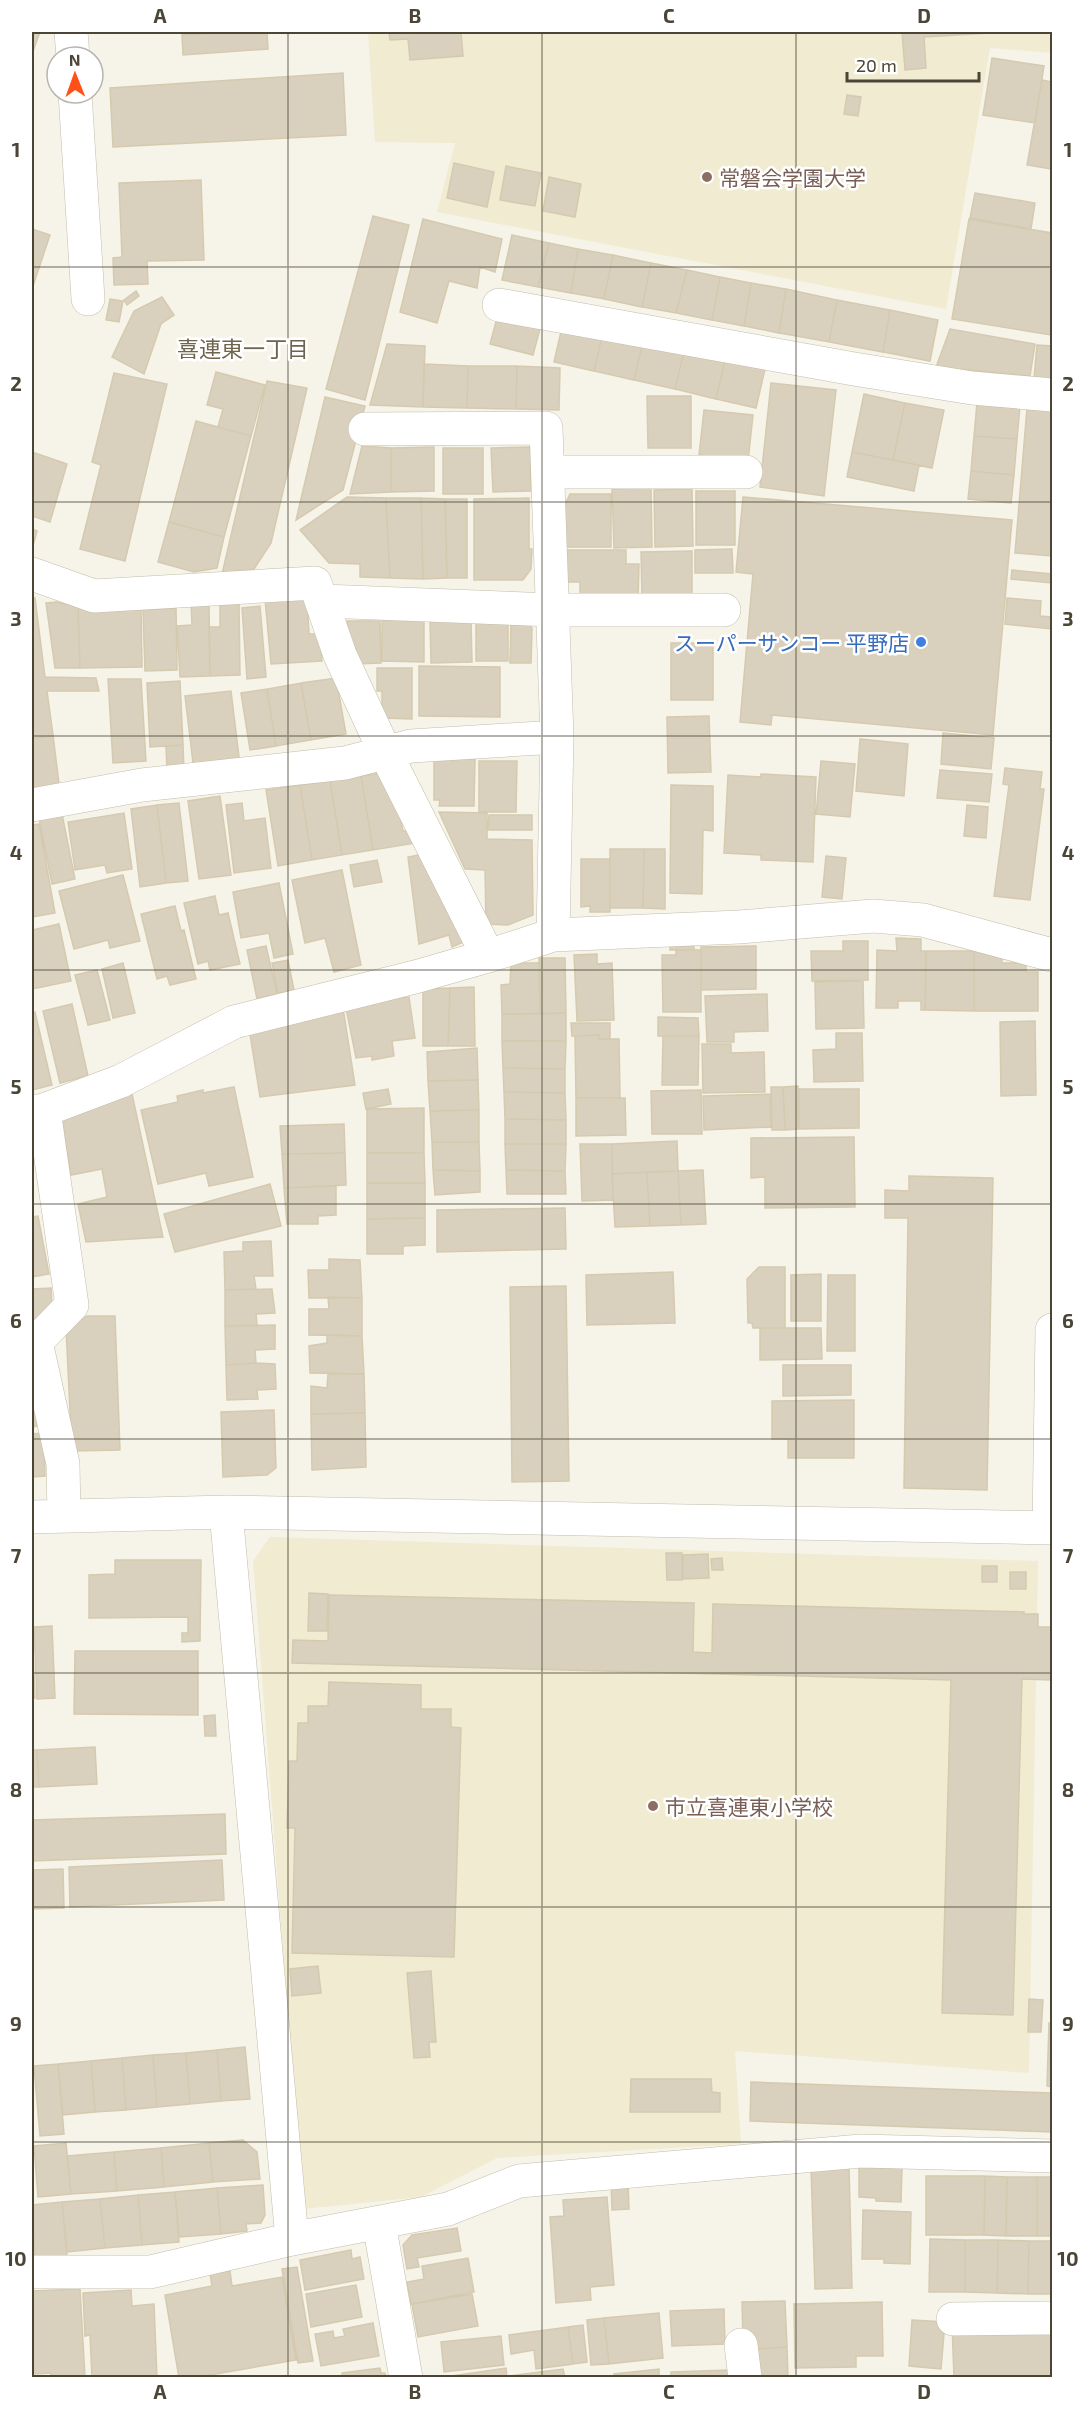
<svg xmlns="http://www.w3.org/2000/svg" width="1084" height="2409" viewBox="0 0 1084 2409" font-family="'Exo 2','Noto Sans JP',sans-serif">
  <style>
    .education { fill: #f1ebd1 }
    .building { fill: #d9d1bd; stroke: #d5caaf; stroke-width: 1.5 }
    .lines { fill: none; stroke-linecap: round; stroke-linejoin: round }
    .minor-casing { stroke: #c3bdaa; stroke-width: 34 }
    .minor { stroke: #fff; stroke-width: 33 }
    .grid { fill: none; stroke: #4b4536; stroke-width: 1.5; stroke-opacity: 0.55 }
    .education-dot { fill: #8d6e63; stroke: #fff; stroke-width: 2 }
    .shop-dot { fill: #3f7fe0; stroke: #fff; stroke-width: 2 }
    .labels { text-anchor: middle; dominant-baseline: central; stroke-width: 5; stroke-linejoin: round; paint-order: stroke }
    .education-label { font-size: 21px; fill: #785e54; stroke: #fff; text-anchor: start }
    .shop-label { font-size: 21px; fill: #366cbe; stroke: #fff; text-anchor: end }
    .neighbourhood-label { font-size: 22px; fill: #6f644c; stroke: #fff }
    .neatline { fill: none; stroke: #4b4536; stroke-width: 2 }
    .grid-label { font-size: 20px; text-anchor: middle; font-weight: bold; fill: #4b4536 }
  </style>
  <rect width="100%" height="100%" fill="#f6f3e9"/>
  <path class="education" d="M368,32H1052V53L990,48L946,309L437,212L455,143L375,142Z
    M270,1537L1038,1561L1029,2073L735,2051L741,2144L497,2158L421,2197L303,2209L253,1561Z"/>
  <path class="building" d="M32,32H40L32,54Z
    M236,32H267L268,49L183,55L182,35Z
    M389,32H461L463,56L410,60L408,39L390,40Z
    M902,32H989V33L924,37L926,68L905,70Z
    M992,58L1044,66L1035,123L983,115Z
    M343,73L346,135L113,147L110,88Z
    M1042,80L1052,82V169L1027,165Z
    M847,95L861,97L858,116L844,114Z
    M454,163L494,172L487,207L447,198Z
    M506,166L541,173L535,206L500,200Z
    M549,177L581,184L575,217L543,211Z
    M201,180L204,260L147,261L148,284L114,285L113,258L122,257L119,183Z
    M975,193L1035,203L1031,229L970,218Z
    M373,216L409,225L365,400L326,389Z
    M423,219L502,239L495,272L480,267L477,288L449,281L437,323L400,312Z
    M969,219L1052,233V335L952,319Z
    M32,229L50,235L32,289Z
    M512,235L549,243L538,287L502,280Z
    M549,243L578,249L571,293L538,287Z
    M578,249L613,255L604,299L571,293Z
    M613,255L651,263L642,307L604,299Z
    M651,263L687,270L676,313L642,307Z
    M687,270L720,277L712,320L676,313Z
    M720,277L751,283L744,326L712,320Z
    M751,283L786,289L779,333L744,326Z
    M786,289L837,300L829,342L779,333Z
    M136,291L139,296L127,305L124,300Z
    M162,297L174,315L161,324L144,374L112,357L134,311Z
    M110,299L123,301L119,322L106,320Z
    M837,300L890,310L883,352L829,342Z
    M890,310L938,320L930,361L883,352Z
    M499,311L542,321L533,355L490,344Z
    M563,323L603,332L594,371L554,362Z
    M950,329L1035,344L1030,376L936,367Z
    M603,332L643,342L634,380L594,371Z
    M643,342L684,351L675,389L634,380Z
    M387,344L425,346L423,407L370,405Z
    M1037,345L1052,346V380L1034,378Z
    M684,351L725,360L716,399L675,389Z
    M725,360L765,369L756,408L716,399Z
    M424,364L468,366L467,408L423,407Z
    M468,366H517L516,409L467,408Z
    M517,366L560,368L559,410L516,409Z
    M216,372L265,385L251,436L218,427L223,409L207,405Z
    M114,373L167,384L125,561L80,549L101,465L92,462Z
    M267,381L307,388L271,543L254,569L222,574Z
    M771,383L836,390L824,496L760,487Z
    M864,394L905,403L893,460L852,452Z
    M647,396H691V448H648Z
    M325,397L365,406L343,490L296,520Z
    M905,403L944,410L932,468L893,460Z
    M977,403L1020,406L1017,439L974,436Z
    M1027,408L1052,411V556L1015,553Z
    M704,410L753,415L748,461L699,455Z
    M196,421L251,436L224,537L169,522Z
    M974,436L1017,439L1014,475L971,471Z
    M362,446L391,448V492L350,494Z
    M434,447V491L391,492V448Z
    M530,447L531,491L493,492L491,448Z
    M443,448H483V494H443Z
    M32,452L67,464L50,522L32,516Z
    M852,452L919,465L914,491L847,477Z
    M971,471L1014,475L1011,503L968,499Z
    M651,488L652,547L614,548L612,489Z
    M692,489L693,546L655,547L654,490Z
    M696,491H735V545H696Z
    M570,494H611V547H563V509Z
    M347,497L386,498L390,578L360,577V564L329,563L300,530Z
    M743,497L1012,520L993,735L772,715L771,725L740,722L753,574L736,572Z
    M386,498H421L423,579L390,578Z
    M421,498L445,499L447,578L423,579Z
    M529,498V549H532L531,569L523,580H474V499Z
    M445,499H467V578H447Z
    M169,522L224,537L217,568L194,572L158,562Z
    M32,529L37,531L33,546H32Z
    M732,549L733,573H695V550Z
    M562,550H626V564H639L638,602H580V582H562Z
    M692,551V599H642L641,552Z
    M1012,570L1052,574V583L1011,579Z
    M32,597L35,598L45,677L96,678L99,691H47L53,735L32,739Z
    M307,597L309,634H320L322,661L271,664L265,599Z
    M1007,598L1041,601L1040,616L1052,617V629L1005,624Z
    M57,602L78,607L80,668H55L46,603Z
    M191,603H209L210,676L180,677L177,626L192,625Z
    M220,603H239L240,675L210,676L209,627H220Z
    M260,606L266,677L247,679L242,608Z
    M78,607H141L142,667L80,668Z
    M176,608L177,670L145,671L143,610Z
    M382,619H424V662L382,661Z
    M511,619H524L532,628L531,663H510Z
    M476,620H508V661H476Z
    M347,621H380L381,663L354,664L348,640Z
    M430,621H471L472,662L431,663Z
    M671,643H713V700H671Z
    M419,666L500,667V717L419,716Z
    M377,668H412V719L382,718V691H377Z
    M336,678L346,734L311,740L301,683Z
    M108,679H141L146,761L113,763Z
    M180,681L183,745L150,747L147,683Z
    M301,683L311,740L276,746L267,689Z
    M267,689L276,746L250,750L241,693Z
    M231,691L240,765L194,771L185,696Z
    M709,716L711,772L668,773L667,717Z
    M943,733L994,738L991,769L941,764Z
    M53,735L59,784L32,789V739Z
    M860,739L908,744L904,796L856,791Z
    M183,745L184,771L167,772L166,746Z
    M434,759H475L474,806H439L440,800H434Z
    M479,761H517L516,812H479Z
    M821,761L855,764L850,817L816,814Z
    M1005,768L1042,772L1040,789H1044L1030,900L994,896L1009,785L1003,784Z
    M940,770L992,774L989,802L937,798Z
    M381,773L395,787L403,831H417L422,842L373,850L361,776Z
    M761,774L816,777L813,862L761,860V855L724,853L728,775L761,777Z
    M361,776L373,850L342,855L330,781Z
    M330,781L342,855L312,860L300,785Z
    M300,785L312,860L278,866L266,790Z
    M671,785L713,786V831L703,830L702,894L670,893Z
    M220,796L231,875L199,879L188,801Z
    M179,803L188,881L166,883L157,805Z
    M242,803L244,821L265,818L271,868L234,873L226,805Z
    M157,805L166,883L140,887L131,809Z
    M967,805L988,807L986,838L964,836Z
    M439,812L487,813V839L532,840L533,915L508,925L486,924L485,870L465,869Z
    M124,813L132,869L107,873L105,865L75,870L68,822Z
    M62,814L75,879L52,884L39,818Z
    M489,815H532V830H488Z
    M39,824L55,913L32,917V825Z
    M610,849H644L643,908H610Z
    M644,849H665V909L643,908Z
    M433,852L470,939L452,947L449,935L419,944L408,857Z
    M826,856L846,858L842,899L822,897Z
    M581,859H610V912H590V906L581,907Z
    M377,860L382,882L354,887L350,865Z
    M342,870L361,965L334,972L325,938L305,943L292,880Z
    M123,875L140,941L110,948L108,940L74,949L59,891Z
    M279,883L293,954L274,958L269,933L241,938L233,892Z
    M215,896L219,915L228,913L240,964L210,970L208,961L198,964L184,903Z
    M175,906L181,931L184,930L196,979L170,985L167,976L157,979L141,914Z
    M59,924L71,981L32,989V930Z
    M896,938L921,939V951H926L925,1010H921V1001H898V1008H876L877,950L897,951Z
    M843,941H868V980L812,981L811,951H843Z
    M670,944H694V950H670Z
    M266,946L277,994L257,999L247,950Z
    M756,946V989L701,990V947Z
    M676,950H701V1012H663L662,955H676Z
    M926,951H974V1011L925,1010Z
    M974,951L1002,952V963H1026V972H1038V1011H974Z
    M597,954V964L612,963L614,1020L577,1021L574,955Z
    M539,958H565L566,1013L540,1014Z
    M288,960L294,990L278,993L272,963Z
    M123,963L135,1013L113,1018L102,969Z
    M511,963H540V1014H502L501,985L510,984Z
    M97,970L110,1020L88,1025L75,975Z
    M863,981L864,1028L816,1029L815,982Z
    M474,987L475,1046H448L450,988Z
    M450,988L448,1046H423V989Z
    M767,994L768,1031L734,1032V1042H707L705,996Z
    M409,997L415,1038L392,1041L394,1056L372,1060V1056L356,1058L346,1008L381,1000Z
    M72,1004L88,1076L60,1083L43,1011Z
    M343,1008L355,1085L260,1097L249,1028Z
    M35,1012L52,1085L32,1090V1013Z
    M566,1013V1041H502V1014Z
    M658,1017L698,1018L699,1036H658Z
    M1035,1021L1036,1095L1001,1096L1000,1022Z
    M571,1023H610V1039H599V1035L572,1036Z
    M836,1033H862L863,1081L814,1082L813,1050L836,1049Z
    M599,1035V1039H619L620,1098H576L575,1036Z
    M663,1036H699L698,1085H662Z
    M502,1041H566L565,1069L503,1068Z
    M702,1044H731V1053L764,1052L765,1092L703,1093Z
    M477,1048L478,1080L428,1081L427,1052Z
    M503,1068L565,1069V1093L504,1092Z
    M478,1080L479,1110L430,1111L428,1081Z
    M798,1086V1129L785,1130L783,1087Z
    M234,1087L253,1177L209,1186L206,1173L158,1184L141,1110L178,1102L177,1096L203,1090V1093Z
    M771,1087H783L785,1130H772Z
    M388,1089L391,1104L366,1109L363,1093Z
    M799,1089H859V1128L799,1129Z
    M701,1090L702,1134H652L651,1091Z
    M504,1092L565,1093L566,1120L505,1119Z
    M132,1094L163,1237L86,1242L78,1204L107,1197L102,1169L71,1175L60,1111Z
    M770,1094L771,1127L704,1130L703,1096Z
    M576,1098H625L626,1135L576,1136Z
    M424,1108V1153H367V1109Z
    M479,1110V1142H432L430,1111Z
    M505,1119L566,1120V1144H505Z
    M344,1124L345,1153L282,1154L280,1126Z
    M854,1137L855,1207L765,1208V1177L751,1178V1138Z
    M677,1141L678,1171L612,1174V1144Z
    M432,1142H479L480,1171L433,1170Z
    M505,1144H566L565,1171L506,1170Z
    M580,1144H612L613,1200L582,1201Z
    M345,1153L346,1185L284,1188L282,1154Z
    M367,1153H424L425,1183H367Z
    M433,1170L480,1171V1192L435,1195Z
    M506,1170L565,1171L566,1194H507Z
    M703,1170L706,1224L681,1225L678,1171Z
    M678,1171L681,1225L650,1226L647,1172Z
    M647,1172L650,1226L615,1227L612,1174Z
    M909,1176L993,1178L987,1490L904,1488L908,1218H885V1190L909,1191Z
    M367,1183H425V1218L367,1219Z
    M270,1184L281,1226L175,1252L164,1214Z
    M336,1186V1215L318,1216V1224H287L284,1188Z
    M565,1208L566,1249L437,1252V1210Z
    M38,1216L49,1274L32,1277V1217Z
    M425,1218V1245L403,1246V1254H367V1219Z
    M271,1241L273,1276H254L256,1289L225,1290L224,1252L243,1251V1242Z
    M329,1259L360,1260L362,1298H309L308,1270H329Z
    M759,1267H785V1328H753L752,1323H748L747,1279Z
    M673,1272L675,1323L587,1325L586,1275Z
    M821,1274V1321H791V1275Z
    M828,1275H855V1351H827Z
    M566,1286L569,1481L512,1482L510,1287Z
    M51,1288L53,1322L32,1333V1289Z
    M272,1289L275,1313L256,1314L257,1325L225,1326V1290Z
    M328,1297L362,1298V1336L309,1335V1309H329Z
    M87,1316H115L120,1450L72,1451L66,1328Z
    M275,1325V1349L255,1350L256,1363L226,1365L225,1326Z
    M760,1328H821L822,1359L760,1360Z
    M327,1335L362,1336L364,1374L310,1373L309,1346L327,1343Z
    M256,1363L275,1364L276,1389L257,1390L258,1399L227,1400L226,1365Z
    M32,1364L42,1425L32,1427Z
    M783,1365H851V1395L783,1396Z
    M328,1374H364L365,1413L311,1414V1386L327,1388Z
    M854,1400V1458H788V1439H772V1401Z
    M274,1410L276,1468L267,1475L223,1477L221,1412Z
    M365,1413L366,1467L312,1470L311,1414Z
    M44,1433L45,1476L32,1477V1434Z
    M666,1553H682V1580H667Z
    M708,1554L709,1578L683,1579V1555Z
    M722,1558L723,1570H712L711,1559Z
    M115,1560H201L200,1641L182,1642V1633H188V1617L89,1618V1575L115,1574Z
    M982,1566H997V1582H982Z
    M1010,1572H1026V1589H1010Z
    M309,1593L328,1594L327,1631H308Z
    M329,1595L694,1603L693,1652L712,1653L713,1604L1024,1612L1023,1614H1038V1627H1052L1051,1680L1022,1679L1013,2015L942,2013L951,1680L292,1663L293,1640L328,1641Z
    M52,1626L55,1698L37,1699L34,1627Z
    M32,1633L35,1698H32Z
    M75,1651H198V1715L74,1714Z
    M329,1682L421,1685V1709H451V1727L461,1728L454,1957L292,1953L295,1828H287L289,1761H297L298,1723H308V1706H328Z
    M215,1715L216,1736H205L204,1716Z
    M95,1747L97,1784L39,1787L37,1750Z
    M32,1750H37L39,1787H32Z
    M225,1814L226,1854L32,1861V1820Z
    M222,1860L224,1900L70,1907L69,1867Z
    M63,1869L64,1908L32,1909V1870Z
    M318,1966L321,1993L292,1996L290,1969Z
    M431,1971L436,2042H429L430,2057L414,2058L407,1973Z
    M1029,1999L1043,2000L1041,2032H1028Z
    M1049,2023H1052V2087L1047,2086Z
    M245,2047L250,2099L221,2101L217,2050Z
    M217,2050L221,2101L190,2104L186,2053Z
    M186,2053L190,2104L157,2107L153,2055Z
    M153,2055L157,2107L126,2110L122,2058Z
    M122,2058L126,2110L95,2112L91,2061Z
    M91,2061L95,2112L63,2115L58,2064Z
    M58,2064L64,2134L40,2136L34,2066Z
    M631,2079H711L712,2092L720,2093V2112H630Z
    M751,2082L1052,2093V2132L750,2121Z
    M243,2140L257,2152L260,2179L213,2182L209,2143Z
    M66,2143L71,2194L38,2197L34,2146Z
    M209,2143L213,2182L164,2187L161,2148Z
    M161,2148L164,2187L117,2191L114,2152Z
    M114,2152L117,2191L71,2194L67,2156Z
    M849,2166L852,2288L815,2289L811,2168Z
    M859,2167L902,2168L901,2202L876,2201V2198L859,2197Z
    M926,2176H985L984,2235H926Z
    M985,2176L1007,2177L1006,2236L984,2235Z
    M1007,2177H1037V2236H1006Z
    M1037,2177H1052V2236H1037Z
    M611,2181H628L629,2209L612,2210Z
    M263,2185L265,2215L261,2223L246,2224L247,2231L221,2234L217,2188Z
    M217,2188L221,2234L179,2237L175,2192Z
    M175,2192L179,2242L142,2245L138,2195Z
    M138,2195L142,2245L105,2248L100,2199Z
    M607,2197L614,2285L590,2287L591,2300L556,2303L550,2217L564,2216L563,2200Z
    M100,2199L105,2248L67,2252L62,2202Z
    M62,2202L67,2256L35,2258L32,2205Z
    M863,2210L911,2212L910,2264L884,2263V2259H862Z
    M457,2228L461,2251L417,2258L419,2267L407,2269L403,2245L412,2235Z
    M930,2239L965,2240V2292H929Z
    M965,2240H998L997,2293L965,2292Z
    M998,2240L1029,2241L1028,2294L997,2293Z
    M1029,2241H1052V2294H1028Z
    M351,2250L352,2259L360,2257L364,2279L305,2290L300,2260Z
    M468,2258L474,2292L411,2304L407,2282L424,2279L422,2266Z
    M297,2267L313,2361L298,2363L282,2269Z
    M230,2271L232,2286L282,2277L296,2360L193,2378H179L165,2295L212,2286L210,2274Z
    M356,2285L362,2317L311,2327L306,2294Z
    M80,2289L85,2378H51V2373L35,2374L34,2368H32V2291Z
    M131,2290L132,2306L154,2304L157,2378H92L90,2335L85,2336L83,2293Z
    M472,2294L478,2326L418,2337L412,2304Z
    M785,2301L787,2347L756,2349L743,2342L742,2302Z
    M882,2302L883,2356H856V2367L795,2368L794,2304Z
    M724,2309L725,2344L672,2346L670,2311Z
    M659,2313L663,2358L609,2364L604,2318Z
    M604,2318L609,2364L591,2365L587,2320Z
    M912,2320L945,2322L941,2369L909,2366Z
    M373,2323L379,2356L321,2366L315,2334L333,2331L334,2338L345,2336L343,2329Z
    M952,2323L1052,2324V2378H954Z
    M583,2325L587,2362L573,2364L568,2327Z
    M568,2327L573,2364L536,2369L534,2350L511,2354L509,2335Z
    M501,2336L504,2365L444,2372L441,2342Z
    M787,2347L788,2378H757L756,2349Z
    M380,2368L381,2373H385L386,2378H334L342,2376V2373Z
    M506,2368L507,2378H445V2377Z
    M563,2369L565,2378H509V2376Z
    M659,2369V2378H615L614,2374Z
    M730,2370L731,2378H671V2372Z"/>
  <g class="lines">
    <g class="minor-casing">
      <path id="minor" d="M71,32L73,57
        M75,93L88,299
        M499,305L854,369L972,388L1052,395
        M365,429L546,428L557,737L553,935
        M548,472H746
        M32,574L94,596L315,583L340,655L385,752L488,956
        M323,601L552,610H724
        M32,805L142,785L345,763L411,746L557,737
        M44,1110L72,1305L36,1342L63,1464L64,1516
        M32,1112L44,1110L121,1081L234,1022L415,977L488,956L553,935L739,927L873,916L923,920L1052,955
        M226,1512L292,2239
        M32,1517L226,1512L1052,1528
        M1049,1528L1052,1330
        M379,2223L406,2378
        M32,2272H150L292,2239L448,2209L519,2181L861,2151L1052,2156
        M953,2319L1052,2318
        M741,2345L745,2378"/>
    </g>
    <use href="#minor" class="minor"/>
  </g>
  <path class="grid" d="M288,32V2378M542,32V2378M796,32V2378M32,267H1052M32,502H1052M32,736H1052M32,970H1052M32,1204H1052M32,1439H1052M32,1673H1052M32,1907H1052M32,2142H1052"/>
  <g class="education-dot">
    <circle cx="707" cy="177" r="6"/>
    <circle cx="653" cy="1806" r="6"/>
  </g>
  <circle class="shop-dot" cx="921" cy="642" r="6"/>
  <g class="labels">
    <g class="education-label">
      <text x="719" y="177">常磐会学園大学</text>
      <text x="665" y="1806">市立喜連東小学校</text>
    </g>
    <g class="shop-label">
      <text x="909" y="642">スーパーサンコー 平野店</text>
    </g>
    <g class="neighbourhood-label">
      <text x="243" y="348">喜連東一丁目</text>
    </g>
  </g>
  <rect width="1084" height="2409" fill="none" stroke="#ffffff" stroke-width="66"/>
  <g transform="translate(75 75) rotate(359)"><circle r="28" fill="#ffffff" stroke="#b7b5af" stroke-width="1.5"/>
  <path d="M0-4.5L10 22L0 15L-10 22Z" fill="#ff5117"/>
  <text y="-9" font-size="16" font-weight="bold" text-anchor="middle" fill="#4b4536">N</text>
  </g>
  <path d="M847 72v9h132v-9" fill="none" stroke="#4b4536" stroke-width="3"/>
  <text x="856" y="72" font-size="18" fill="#4b4536" stroke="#ffffff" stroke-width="4.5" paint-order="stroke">20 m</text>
  <rect x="33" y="33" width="1018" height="2343" class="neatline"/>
  <g class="grid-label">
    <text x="160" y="23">A</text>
    <text x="415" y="23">B</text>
    <text x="669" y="23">C</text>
    <text x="924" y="23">D</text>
    <text x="16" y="157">1</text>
    <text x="1068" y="157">1</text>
    <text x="16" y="391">2</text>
    <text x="1068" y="391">2</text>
    <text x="16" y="626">3</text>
    <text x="1068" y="626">3</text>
    <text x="16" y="860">4</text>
    <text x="1068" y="860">4</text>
    <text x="16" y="1094">5</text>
    <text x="1068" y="1094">5</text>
    <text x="16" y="1328">6</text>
    <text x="1068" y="1328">6</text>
    <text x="16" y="1563">7</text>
    <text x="1068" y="1563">7</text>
    <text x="16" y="1797">8</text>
    <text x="1068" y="1797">8</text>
    <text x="16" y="2031">9</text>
    <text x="1068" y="2031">9</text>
    <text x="16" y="2266">10</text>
    <text x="1068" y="2266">10</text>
    <text x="160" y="2399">A</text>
    <text x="415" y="2399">B</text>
    <text x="669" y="2399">C</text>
    <text x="924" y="2399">D</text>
  </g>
</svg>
